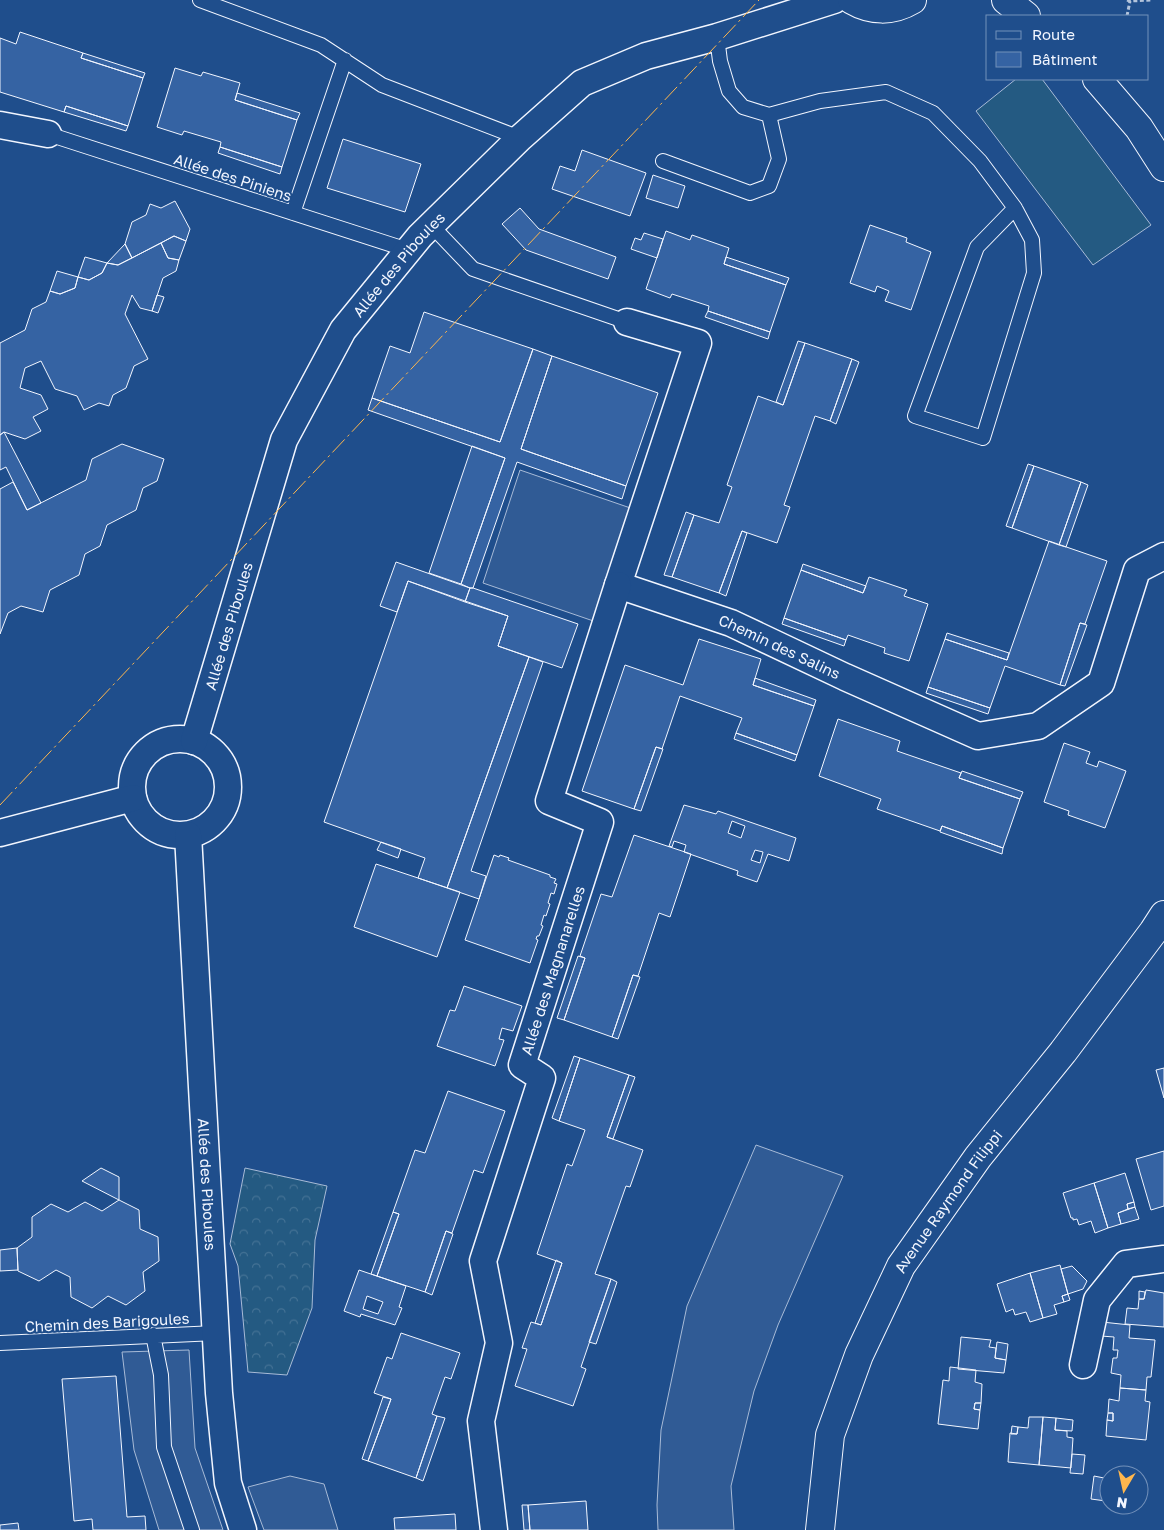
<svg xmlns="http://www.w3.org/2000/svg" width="1164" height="1530" viewBox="0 0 1164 1530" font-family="'Golos Text',sans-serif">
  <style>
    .grass { fill: #245a82; stroke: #a8bbd7 }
    .forest { fill: url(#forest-crowns); stroke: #a8bbd7 }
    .parking { fill: #305b95; stroke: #a8bbd7 }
    .building { fill: #3563a3; stroke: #f2f6ff; fill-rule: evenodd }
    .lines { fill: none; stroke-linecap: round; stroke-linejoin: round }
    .lane-casing { stroke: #f2f6ff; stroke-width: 16 }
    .street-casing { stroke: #f2f6ff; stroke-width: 29 }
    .secondary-casing { stroke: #f2f6ff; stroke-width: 30 }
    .path { stroke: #b3c4dc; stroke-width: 3; stroke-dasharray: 4 2.5; stroke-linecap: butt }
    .lane { stroke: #1f4e8c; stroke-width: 14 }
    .street { stroke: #1f4e8c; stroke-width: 26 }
    .secondary { stroke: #1f4e8c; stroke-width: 28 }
    .power { stroke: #ffb74d; stroke-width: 1; stroke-dasharray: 18 4 2.5 4; stroke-linecap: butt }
    .labels { text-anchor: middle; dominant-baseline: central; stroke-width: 4; stroke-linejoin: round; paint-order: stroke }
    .street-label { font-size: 15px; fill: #f2f6ff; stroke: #1f4e8c }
  </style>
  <defs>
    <pattern id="forest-crowns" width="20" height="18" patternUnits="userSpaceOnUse" patternTransform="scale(1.25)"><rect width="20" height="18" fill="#245a82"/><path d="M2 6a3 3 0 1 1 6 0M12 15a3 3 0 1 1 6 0" fill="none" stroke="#447295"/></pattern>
  </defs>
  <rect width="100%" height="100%" fill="#1f4e8c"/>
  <path class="grass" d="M1016,79H1042L1151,225L1093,265L976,111Z"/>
  <path class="forest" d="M245,1168L327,1186L315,1240L312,1308L287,1375L248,1372L238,1266L230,1244Z"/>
  <path class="parking" d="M520,470L642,512L605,625L483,583Z
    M756,1145L843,1176L778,1325L754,1391L731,1486L734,1530H658L657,1505L661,1430L687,1306Z
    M189,1350L195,1448L223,1530H159L134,1450L122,1352Z
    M290,1476L324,1484L338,1530H264L248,1487Z"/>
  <path class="building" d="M20,32L83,53L81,58L143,78L128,126L66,106L64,112L0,92V38L16,44Z
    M83,53L145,73L143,78L81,58Z
    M175,68L201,76L203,72L240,83L235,100L297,120L282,167L220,147L221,142L184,131L182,135L157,127Z
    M237,93L300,113L297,120L235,100Z
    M66,106L128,126L126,131L64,112Z
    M343,139L421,164L405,212L327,188Z
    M220,147L282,167L280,174L218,153Z
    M582,150L646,173L630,216L552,189L560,166L575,171Z
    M653,175L685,186L678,208L646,198Z
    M175,201L190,229L186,241L174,236L132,258L125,244L132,222L146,215L150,204L161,208Z
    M520,208L539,229L616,257L608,279L526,250L502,224Z
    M870,225L907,238L906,242L931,252L911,310L885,301L889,291L877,286L875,292L850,283Z
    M666,231L690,240L692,235L729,248L724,264L786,285L770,332L708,311L709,306L672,294L670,298L646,289Z
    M644,233L663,239L657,258L631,249L635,238L641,240Z
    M174,236L186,241L179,260L168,258L161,243Z
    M161,243L168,258L179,260L176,271L163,278L152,311L140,308L132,295L125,314L148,359L134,366L126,388L113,395L109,406L99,403L84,410L77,396L55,389L41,361L25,368L20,388L41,395L48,409L33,417L41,431L25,439L4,432L0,435V343L25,330L32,309L46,302L50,291L60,294L75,288L78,277L89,280L102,273L107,263L118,265Z
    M125,244L132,258L118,265L107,263Z
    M85,257L107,263L102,273L89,280L78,277Z
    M726,257L789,278L786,285L724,264Z
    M57,271L78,277L75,288L60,294L50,291Z
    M157,295L164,297L158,313L152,311Z
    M708,311L770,332L768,339L705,317Z
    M424,312L533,349L500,442L372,398L390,346L410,353Z
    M798,341L805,343L783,405L776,402Z
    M805,343L852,359L830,421L815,416L784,505L790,507L777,543L742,531L719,593L672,577L694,515L719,523L732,487L727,485L758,396L783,405Z
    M533,349L552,356L521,449L626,486L622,499L517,462L473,588H470L461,584L505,458L368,410L372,398L500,442Z
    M552,356L658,393L626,486L521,449Z
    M852,359L859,362L836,424L830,421Z
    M4,432L41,503L27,510L6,467L0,470V435Z
    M122,444L164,459L157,481L143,488L136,510L107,525L100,546L85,554L79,575L50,590L43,612L21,606L8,613L0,634V489L13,482L27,510L86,480L92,459Z
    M472,446L505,458L461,584L429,573Z
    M1028,464L1034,466L1012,528L1006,526Z
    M1034,466L1081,482L1059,545L1012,528Z
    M1081,482L1088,485L1066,547L1059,545Z
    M686,512L694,515L672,577L664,575Z
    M742,531L747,533L726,596L719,593Z
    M1049,541L1107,561L1085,624L1080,623L1060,685L1005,666L990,708L928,687L945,639L1007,660Z
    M396,562L470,588L465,602L408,581L397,612L380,606Z
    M803,564L866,586L863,593L801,570Z
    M801,570L863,593L869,577L907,590L904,596L928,604L909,661L884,653L885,648L848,635L846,640L784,618Z
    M408,581L508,616L498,646L529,657L447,888L418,878L425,858L324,822Z
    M470,588H473L578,624L562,668L498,646L508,616L465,602Z
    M784,618L846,640L844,646L782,624Z
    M1080,623L1087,625L1065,686L1060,685Z
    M947,633L1009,653L1007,660L945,639Z
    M699,639L761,659L753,685L814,706L797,755L736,733L742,718L680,696L662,749L656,747L634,809L582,791L625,665L683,685Z
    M529,657L543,662L471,871L486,876L479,899L447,888Z
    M755,678L816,700L814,706L753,685Z
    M928,687L990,708L988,714L926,693Z
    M838,719L900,741L897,751L961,773L959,778L1020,799L1003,848L942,826L940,831L877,809L881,799L819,776Z
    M736,733L797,755L795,761L734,739Z
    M1064,743L1090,752L1086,763L1097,767L1099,761L1126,771L1105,828L1068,815L1069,811L1044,802Z
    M656,747L663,749L641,811L634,809Z
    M962,771L1023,792L1020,799L959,778Z
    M684,805L716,814L718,811L796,838L789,861L768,854L757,882L737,875L738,871L684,852L686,845L674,841L672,847L669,846ZM732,821L745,826L741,838L728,833ZM755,850L763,852L760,863L751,860Z
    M942,826L1003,848L1002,854L940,832Z
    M634,835L691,854L670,917L659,913L638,976L633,975L612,1037L564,1020L585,958L580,956L601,894L612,897Z
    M381,842L401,849L398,858L377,850Z
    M494,855L499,857L500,855L509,858L508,860L550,875V877L556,879L554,883L557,884L554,894L551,893L548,903L550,904L546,916L544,915L541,925L543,926L539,936H537L536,939L538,940L530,963L465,940Z
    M376,864L460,892L437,957L354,927Z
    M578,956L585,958L564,1020L557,1018Z
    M633,975L640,977L618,1039L612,1037Z
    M464,986L522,1006L513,1031L502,1028L499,1039L504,1040L495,1066L437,1046L450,1010L455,1011Z
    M574,1056L580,1058L559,1121L552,1118Z
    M580,1058L629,1075L607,1137L643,1150L630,1187L626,1186L595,1274L611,1279L581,1367L586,1369L573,1406L515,1386L527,1349L522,1348L531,1322L541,1325L562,1263L537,1254L567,1164L572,1166L585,1130L559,1121Z
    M1164,1068V1098L1156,1070Z
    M629,1075L635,1077L613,1139L607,1137Z
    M448,1091L505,1111L483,1173L474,1170L452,1233L446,1231L425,1292L377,1276L399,1214L393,1212L415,1150L425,1153Z
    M1164,1151V1206L1151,1210L1136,1159Z
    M101,1168L119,1177V1200L82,1181Z
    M1125,1173L1134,1202L1127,1204L1128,1209L1118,1213L1121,1224L1108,1228L1094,1183Z
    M1094,1183L1108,1228L1095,1233L1091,1221L1079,1225L1077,1219L1073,1220V1218H1071L1063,1193Z
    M119,1200L139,1210L140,1229L158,1237L159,1261L143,1272L145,1291L126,1305L108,1296L92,1308L71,1297L70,1277L56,1270L39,1281L18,1271L17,1248L32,1237V1217L51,1204L68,1212L85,1202L102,1211Z
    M1134,1202L1135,1207L1128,1209L1127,1204Z
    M1135,1207L1139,1219L1121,1224L1118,1213Z
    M393,1212L399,1214L377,1276L371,1274Z
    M446,1231L453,1234L432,1295L425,1292Z
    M17,1248L18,1270L0,1271V1250Z
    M556,1260L562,1263L541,1325L535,1323Z
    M1060,1265L1068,1294L1062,1296L1064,1302L1054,1305L1057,1314L1043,1318L1030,1273Z
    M1072,1266L1087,1281L1083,1289L1068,1294L1061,1269Z
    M359,1270L406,1286L399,1307L402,1308L395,1325L361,1314L360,1317L344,1311ZM367,1296L383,1302L378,1314L363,1309Z
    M1030,1273L1043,1318L1030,1322L1026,1312L1015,1315L1013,1309L1006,1312L997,1284Z
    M611,1279L617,1282L596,1344L589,1342Z
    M1146,1290L1164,1293V1327L1125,1324L1127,1308L1138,1309L1139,1299H1144Z
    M1139,1291L1145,1292L1144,1299H1139Z
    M1068,1294L1070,1300L1064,1302L1062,1296Z
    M1102,1322L1130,1325L1129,1338L1155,1340L1151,1377H1147L1146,1390L1120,1388L1121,1375L1111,1373L1113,1358H1117L1118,1350H1113L1114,1337L1101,1336Z
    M401,1333L460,1353L451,1379L445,1377L432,1414L437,1416L416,1478L368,1461L391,1399L374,1393L387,1357L392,1359Z
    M961,1337L991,1340L989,1347L996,1348L995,1358L1006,1360L1004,1373L958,1369Z
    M997,1342L1008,1344L1006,1360L995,1358Z
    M950,1367L976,1370L975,1382L982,1384L981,1403H975L974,1409L980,1410L978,1429L938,1424L943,1380L949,1381Z
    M116,1376L127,1517L145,1516L146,1530H93L92,1519L74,1521L62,1379Z
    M1120,1388L1146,1390L1145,1401L1150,1402L1146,1440L1106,1436L1107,1420L1113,1421V1413H1108L1109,1399L1119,1401Z
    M383,1397L391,1399L368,1461L362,1459Z
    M975,1403H981L980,1410L974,1409Z
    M1108,1413H1113V1421L1107,1420Z
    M437,1416L445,1418L423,1481L416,1478Z
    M1029,1417H1043L1039,1465L1008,1462L1010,1433L1017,1434L1018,1427L1028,1428Z
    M1043,1417L1056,1418L1055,1430L1067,1431V1437L1073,1438L1071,1468L1039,1465Z
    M1056,1418L1073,1420L1072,1431L1055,1430Z
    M1012,1426L1018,1427L1017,1434H1011Z
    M1072,1454L1085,1455L1083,1474L1070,1473Z
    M1094,1476L1109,1479L1106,1501L1091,1499Z
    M586,1501L588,1530H530L528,1505Z
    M522,1505H528L530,1530H524Z
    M455,1514L456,1530H395L394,1518Z
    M18,1523L19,1530H0V1525Z"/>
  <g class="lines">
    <g class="lane-casing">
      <path id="lane" d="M200,0L321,45L382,85L520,138
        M717,37L720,61L729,91L743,107L769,115L820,101L886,92L933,113L980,161L1015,208L1032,240L1034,273L983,438L915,416L977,247L1015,208
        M48,134L408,250
        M663,161L750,193L769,186L779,159L769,115
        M293,213L345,60
        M431,225L473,269L627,322
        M153,1335L161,1375L164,1447L192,1530
        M0,1343L216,1333"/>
    </g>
    <g class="street-casing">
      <g id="street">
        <path d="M0,125L48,134"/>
        <path id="s1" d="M627,322L698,343L618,585L731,623L845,677L978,736L1038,726L1101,683L1137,570L1164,556"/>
        <circle cx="180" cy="787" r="48"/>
        <path id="s2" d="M194,741L284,440L343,330L420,236L520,138L582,83L646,56L717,37L834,0"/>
        <path d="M0,833L133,798"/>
        <path id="s3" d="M188,835L219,1393L228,1483L243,1530"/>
        <path d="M1083,1365L1097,1300L1126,1264L1164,1259"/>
        <path id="s4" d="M494,1530L481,1421L499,1343L483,1261L542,1078L522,1065L600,822L549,801L618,585"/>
      </g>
    </g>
    <g class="secondary-casing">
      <g id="secondary">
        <path d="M852,0C871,11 892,12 912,0"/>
        <path d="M1006,0L1026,16"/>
        <path d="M1097,79L1139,128L1164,167"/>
        <path id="s5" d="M820,1530L830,1435L859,1355L901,1266L978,1157L1063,1052L1153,932L1164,915"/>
      </g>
    </g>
    <path class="path" d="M1127,0L1130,1L1152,0
      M1127,16L1130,1"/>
    <use href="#lane" class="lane"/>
    <use href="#street" class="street"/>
    <use href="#secondary" class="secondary"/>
    <path class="power" d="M0,805L759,0"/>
  </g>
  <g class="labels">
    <g class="street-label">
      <text transform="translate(233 177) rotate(18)">Allée des Piniens</text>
      <text stroke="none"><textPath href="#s2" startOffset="525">Allée des Piboules</textPath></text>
      <text stroke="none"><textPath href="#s2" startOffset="120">Allée des Piboules</textPath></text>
      <text stroke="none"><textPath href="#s1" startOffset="502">Chemin des Salins</textPath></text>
      <text stroke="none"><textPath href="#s4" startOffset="589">Allée des Magnanarelles</textPath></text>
      <text stroke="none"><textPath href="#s3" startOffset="350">Allée des Piboules</textPath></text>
      <text stroke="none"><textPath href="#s5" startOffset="359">Avenue Raymond Filippi</textPath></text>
      <text transform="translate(107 1322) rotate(-3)">Chemin des Barigoules</text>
    </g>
  </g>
  <rect x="986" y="15" width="162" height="65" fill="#1f4e8c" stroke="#7391ba"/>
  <rect x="996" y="31" width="25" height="8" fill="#1f4e8c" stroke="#7391ba"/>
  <text x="1032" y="40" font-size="15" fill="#f2f6ff">Route</text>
  <rect x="996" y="52" width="25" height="15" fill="#3563a3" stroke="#7391ba"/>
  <text x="1032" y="65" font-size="15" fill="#f2f6ff">Bâtiment</text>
  <g transform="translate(1124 1490) rotate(189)"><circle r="24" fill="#1f4e8c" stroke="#7391ba"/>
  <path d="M0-4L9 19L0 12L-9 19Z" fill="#ffb74d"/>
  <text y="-8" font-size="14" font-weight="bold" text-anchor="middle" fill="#f2f6ff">N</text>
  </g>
</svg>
